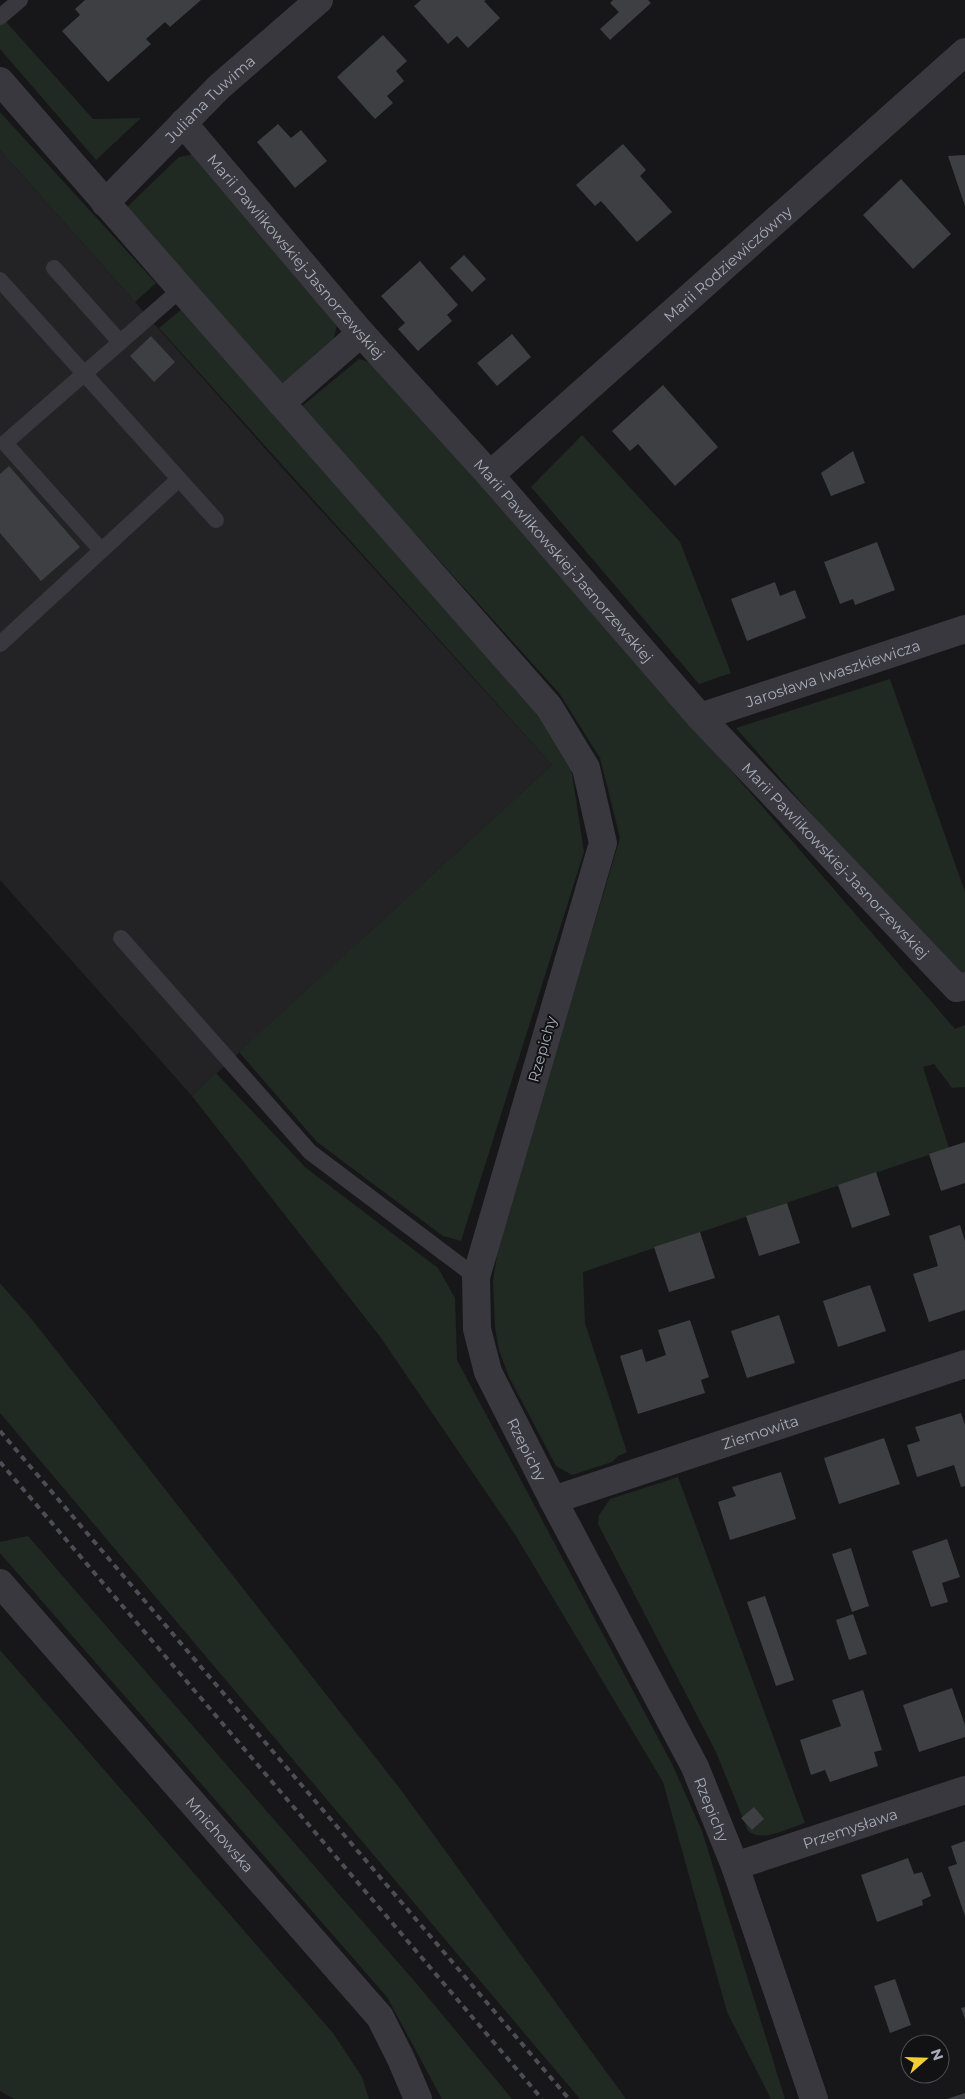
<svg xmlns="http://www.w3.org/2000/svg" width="965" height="2099" viewBox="0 0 965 2099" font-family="Montserrat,sans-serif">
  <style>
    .built { fill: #232326 }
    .green { fill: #212923 }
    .building { fill: #3e3f43 }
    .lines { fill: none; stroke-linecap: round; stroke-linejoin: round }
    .service { stroke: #38383e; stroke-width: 16 }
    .minor { stroke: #38383e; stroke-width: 28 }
    .tertiary { stroke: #38383e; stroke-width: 28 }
    .rail { stroke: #4d4d55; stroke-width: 4; stroke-dasharray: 6 5; stroke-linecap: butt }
    .labels { text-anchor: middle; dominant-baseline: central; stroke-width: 4; stroke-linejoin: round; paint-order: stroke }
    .street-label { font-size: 15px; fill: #a9abb8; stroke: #121214 }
  </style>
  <rect width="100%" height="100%" fill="#171719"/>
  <path class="built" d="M0,150L277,462L552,765L192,1096L0,880Z"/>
  <path class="green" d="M0,15L93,119L141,118L96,160L0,49Z
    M0,112L156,283L135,302L0,150Z
    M195,154L338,320L334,338L280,386L126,208L179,157Z
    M181,310L532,706L571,767L584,852L461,1241L443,1236L317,1142L239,1052L552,765L159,328Z
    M359,359L380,365L955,1029L965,1025V1087L952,1088L934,1064L923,1067L949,1148L583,1272L585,1323L627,1452L618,1456L612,1462L572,1475L556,1466L509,1377L499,1350L495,1327L493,1280L500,1237L620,838L600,758L559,693L301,407Z
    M582,435L680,542L731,673L699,684L531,487Z
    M890,679L965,892V974L955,977L736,728Z
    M216,1073L306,1168L438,1268L455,1298L457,1360L672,1764L702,1831L785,2099H771L727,2012L663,1782L516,1536L381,1338L192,1096Z
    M0,1283L34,1322L401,1790L626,2099H580L0,1413Z
    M678,1477L805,1823C789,1828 762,1843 748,1831L716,1752L598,1524L599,1515L610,1499Z
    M28,1536L422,1990L512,2099H442L387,1997L0,1553V1542Z
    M0,1650L333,2033L362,2077L369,2099H14L0,2091Z"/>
  <path class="building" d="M85,0H201L170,27L165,22L146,39L151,44L108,82L62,31L80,15L75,9Z
    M421,0H486L484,1L500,18L468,48L457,36L448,44L414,6Z
    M613,0H648L651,3L610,40L600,29L619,12L610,3Z
    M383,35L407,61L396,71L404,81L387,96L393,103L375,119L337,77Z
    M278,124L291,138L301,130L327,161L295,188L257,142Z
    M623,144L646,170L640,176L672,212L637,242L601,201L595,206L576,185Z
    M965,155V206L948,156Z
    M901,179L951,234L913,269L863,215Z
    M464,255L486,279L472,292L450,268Z
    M420,261L458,305L447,315L452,321L418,351L398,329L405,323L381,296Z
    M512,334L531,357L497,386L477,363Z
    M151,336L175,362L154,382L130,356Z
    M663,385L718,447L675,486L638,444L630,451L612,431Z
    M853,451L865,483L831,496L821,473Z
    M9,466L80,547L41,581L0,533V474Z
    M877,542L895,590L855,605L853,599L840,604L824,562Z
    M775,582L780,596L795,590L806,618L747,641L731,599Z
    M965,1142V1183L941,1191L929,1154Z
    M876,1172L890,1215L852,1228L838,1185Z
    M787,1203L800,1243L759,1256L746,1216Z
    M960,1225L965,1241V1310L929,1322L913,1274L938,1266L929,1236Z
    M700,1232L715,1278L669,1292L654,1247Z
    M870,1285L886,1331L838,1347L823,1301Z
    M779,1315L795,1363L747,1378L731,1331Z
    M690,1320L709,1377L701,1380L705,1393L638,1414L620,1356L642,1349L646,1362L666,1355L658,1330Z
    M961,1413L965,1425V1486L961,1487L954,1465L917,1477L907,1445L920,1441L915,1427Z
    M884,1438L900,1484L839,1504L824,1458Z
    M781,1472L796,1519L730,1540L718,1502L736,1496L732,1487Z
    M947,1539L960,1577L942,1583L948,1602L931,1607L912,1551Z
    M851,1548L869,1606L852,1612L832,1554Z
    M765,1596L794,1680L776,1686L747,1602Z
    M853,1614L867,1654L849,1660L836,1620Z
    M952,1688L965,1725V1737L919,1752L903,1705Z
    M863,1690L882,1750L874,1752L878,1766L830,1782L825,1770L811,1775L800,1740L841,1726L832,1700Z
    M754,1807L764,1819L752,1830L741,1818Z
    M965,1841V1916L948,1867L957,1864L951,1846Z
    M908,1858L914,1874L922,1872L931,1896L922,1900L923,1905L877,1922L861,1875Z
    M895,1979L911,2025L890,2033L874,1986Z
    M965,2007V2019L961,2008Z
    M965,2093V2099H947Z"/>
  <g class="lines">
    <path class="service" d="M0,17L20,0
      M54,268L120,342
      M0,280L216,520
      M101,550L5,443L181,289
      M0,644L179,479
      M121,938L310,1152L476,1277"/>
    <g class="minor">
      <path id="s1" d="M0,81L181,289L549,707L586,768L603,843L476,1277L477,1329L488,1372L553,1500L695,1767L735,1866L814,2099"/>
      <path id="s2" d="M183,123L361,333L490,475L700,717L957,988L965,986"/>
      <path id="s3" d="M105,203L219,87L319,0"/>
      <path d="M281,403L361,333"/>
      <path id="s4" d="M490,475L965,52"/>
      <path id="s5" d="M700,717L965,629"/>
      <path id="s6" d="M553,1500L965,1364"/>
      <path id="s7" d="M735,1866L965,1790"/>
    </g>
    <path class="tertiary" id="s8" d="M0,1583L380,2017L401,2059L418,2099"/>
    <path class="rail" d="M0,1431L569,2099
      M0,1462L542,2099"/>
  </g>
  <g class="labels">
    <g class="street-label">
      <text stroke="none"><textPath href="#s3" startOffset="148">Juliana Tuwima</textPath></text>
      <text stroke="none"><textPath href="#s2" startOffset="175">Marii Pawlikowskiej-Jasnorzewskiej</textPath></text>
      <text stroke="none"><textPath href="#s4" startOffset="318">Marii Rodziewiczówny</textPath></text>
      <text stroke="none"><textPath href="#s2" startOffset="580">Marii Pawlikowskiej-Jasnorzewskiej</textPath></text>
      <text stroke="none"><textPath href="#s5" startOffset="140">Jarosława Iwaszkiewicza</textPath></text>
      <text stroke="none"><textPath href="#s2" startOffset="985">Marii Pawlikowskiej-Jasnorzewskiej</textPath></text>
      <text transform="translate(542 1049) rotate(-74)">Rzepichy</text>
      <text stroke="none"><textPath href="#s6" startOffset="218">Ziemowita</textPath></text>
      <text stroke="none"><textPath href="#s1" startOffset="1616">Rzepichy</textPath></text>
      <text stroke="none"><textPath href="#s1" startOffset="2021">Rzepichy</textPath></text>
      <text stroke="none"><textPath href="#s7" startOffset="121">Przemysława</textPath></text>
      <text stroke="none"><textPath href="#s8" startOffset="334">Mnichowska</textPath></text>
    </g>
  </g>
  <g transform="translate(925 2059) rotate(70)"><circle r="24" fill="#121214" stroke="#4e4f56"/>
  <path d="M0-4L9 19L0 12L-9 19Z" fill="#f1ce36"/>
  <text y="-8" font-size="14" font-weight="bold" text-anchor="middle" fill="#a9abb8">N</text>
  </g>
</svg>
